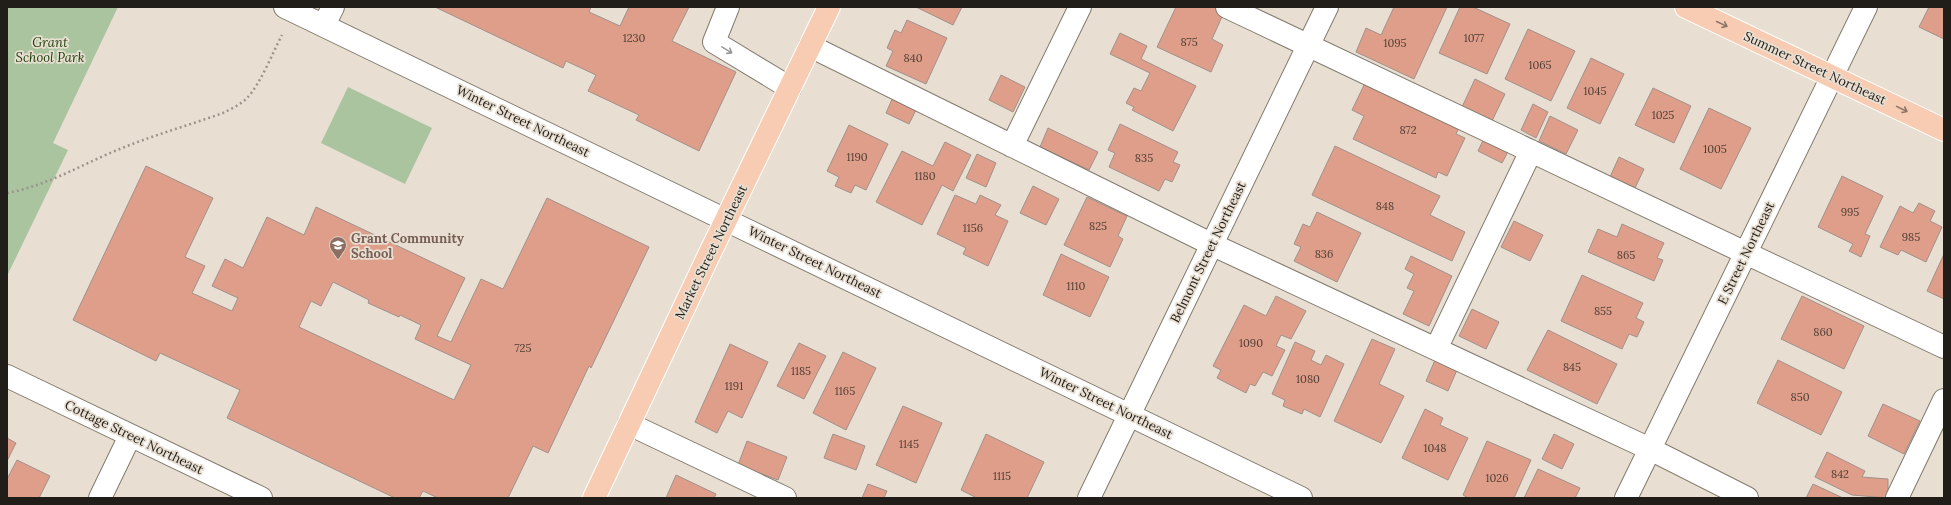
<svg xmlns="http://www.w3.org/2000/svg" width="1951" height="505" viewBox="0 0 1951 505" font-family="Lora,serif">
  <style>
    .green { fill: #a9c49e }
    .building { fill: #de9e89; stroke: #a1918c; fill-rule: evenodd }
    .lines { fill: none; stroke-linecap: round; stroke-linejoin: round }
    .minor-casing { stroke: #837b6e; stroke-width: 24 }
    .major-casing { stroke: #fff; stroke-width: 24 }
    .path { stroke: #9c958b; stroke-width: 2.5; stroke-dasharray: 2 3; stroke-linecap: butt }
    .minor { stroke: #fff; stroke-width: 22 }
    .major { stroke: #f7ccb2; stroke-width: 22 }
    .oneway { stroke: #8c7566 }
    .oneway2 { stroke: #9b9a98 }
    .labels { text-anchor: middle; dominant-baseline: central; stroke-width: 3.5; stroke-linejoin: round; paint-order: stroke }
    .number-label { font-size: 11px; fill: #503e35 }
    .park-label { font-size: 13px; font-style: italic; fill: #1a3d06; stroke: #e8dfd2 }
    .street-label { font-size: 13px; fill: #211e19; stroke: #e8dfd2 }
    .education-label { font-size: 13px; font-weight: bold; fill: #785e54; stroke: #e8dfd2; text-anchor: start }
  </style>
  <rect width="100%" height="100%" fill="#e8dfd2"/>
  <path class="green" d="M7,7H118L53,143L68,150L7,276Z
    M348,87L432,128L405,184L321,143Z"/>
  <path class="building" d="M435,7H591L589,12L620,26L629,7H689L672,41L736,72L699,151L636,120L639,115L588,91L596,75L566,61L563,68Z
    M916,7H962L953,25Z
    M1176,7H1218L1225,10L1212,39L1223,45L1211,72L1157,47Z
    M1394,7H1447L1414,79L1356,52L1366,28L1381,35Z
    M1460,7H1473L1510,24L1487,74L1439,53Z
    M1929,7H1944V39L1919,27Z
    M907,20L947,38L926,84L886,66L893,51L887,48L895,30L901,33Z
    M1528,29L1575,51L1551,101L1505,79Z
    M1120,33L1147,46L1141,59L1196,86L1173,131L1132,110L1134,107L1126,103L1134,88L1141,91L1150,73L1110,54Z
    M1591,58L1624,74L1600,124L1567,108Z
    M1001,75L1025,87L1013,112L989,100Z
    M1475,79L1505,94L1492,121L1462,107Z
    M1366,81L1460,126L1456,134L1465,138L1447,176L1438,172L1436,178L1353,139L1364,116L1352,110Z
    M1653,88L1691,106L1674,143L1635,125Z
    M893,97L917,108L909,124L886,113Z
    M1533,104L1548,112L1536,138L1521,130Z
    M1709,108L1751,128L1721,189L1680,169Z
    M1550,116L1578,130L1566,154L1539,141Z
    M1120,124L1178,152L1173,162L1180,165L1172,182L1165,179L1159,191L1109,167L1115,153L1108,150Z
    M849,125L888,144L866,190L855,185L851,193L835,186L839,177L827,171Z
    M1048,128L1098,152L1089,170L1040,147Z
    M1486,134L1511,146L1502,163L1478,151Z
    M945,142L971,155L953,191L942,185L922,225L876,202L902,151L933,166Z
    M1335,146L1440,196L1430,215L1465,232L1452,261L1312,195Z
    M977,154L996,163L986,187L966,178Z
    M1619,157L1644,169L1635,188L1610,177Z
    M146,166L213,198L185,257L205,266L192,293L232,311L238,298L212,286L225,259L243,268L267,217L304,235L316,207L465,278L437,336L451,342L481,279L503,289L547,198L649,247L591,368L589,366L548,453L533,446L508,498H438L423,491L419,498H395L227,418L240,390L160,353L156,361L73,320ZM333,282L369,300L368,303L399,317L400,315L421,325L415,339L471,365L454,400L299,327L311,301L321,306Z
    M1842,176L1883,196L1865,234L1870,236L1861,257L1849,251L1853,244L1818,227Z
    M1033,186L1059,199L1046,225L1020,213Z
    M955,195L976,204L980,195L1001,205L995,215L1008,221L988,266L963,254L966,248L937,234Z
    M1087,197L1127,216L1118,236L1123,239L1110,267L1064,245Z
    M1919,203L1935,211L1930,221L1942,227L1926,262L1901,250L1898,255L1880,247L1900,206L1913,213Z
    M1317,212L1361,233L1337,282L1294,261L1301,247L1294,244L1303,224L1310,227Z
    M1514,221L1543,235L1530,261L1501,247Z
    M1622,224L1664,243L1657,258L1663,260L1654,281L1588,252L1598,229L1617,237Z
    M1061,254L1109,277L1090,317L1043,295Z
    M1944,254V299L1927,291Z
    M1411,256L1452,276L1429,326L1403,314L1414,291L1407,288L1414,274L1405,269Z
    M1582,275L1643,303L1636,318L1644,322L1637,337L1629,334L1622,349L1561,321Z
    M1276,296L1306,311L1291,339L1281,335L1276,346L1285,350L1272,376L1263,372L1255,386L1250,384L1246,393L1217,378L1221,370L1213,366L1244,305L1266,316Z
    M1802,296L1864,326L1844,369L1781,339Z
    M1472,309L1499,322L1486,349L1459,336Z
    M1548,330L1617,364L1597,404L1527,370Z
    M1372,339L1395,349L1379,384L1404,396L1381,443L1334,421Z
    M1295,342L1315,351L1311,360L1321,365L1326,355L1344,364L1320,417L1304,409L1302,414L1283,406L1285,400L1272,394Z
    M799,343L826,356L804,399L777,386Z
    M730,344L768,362L742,418L728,411L717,433L695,422Z
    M843,352L876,368L846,430L813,413Z
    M1435,360L1457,370L1448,391L1426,381Z
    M1778,360L1842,392L1821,435L1757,403Z
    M1883,404L1920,421L1904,454L1868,436Z
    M903,406L942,423L916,483L876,465Z
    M1425,409L1443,418L1440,425L1468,438L1448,480L1402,458Z
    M833,434L865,446L856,470L824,458Z
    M986,434L1044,462L1027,498H977L961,490Z
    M1554,434L1574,444L1562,469L1542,459Z
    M7,438L16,443L7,461Z
    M747,441L787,457L778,480L738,465Z
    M1487,441L1531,460L1514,498H1468L1463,495Z
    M1827,452L1865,471L1862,477L1888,479V498L1852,495L1815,477Z
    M17,460L50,476L39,498H7V479Z
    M1538,469L1580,488L1575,498H1524Z
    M676,475L716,494L714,498H666Z
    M868,484L887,491L884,498H862Z
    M1813,484L1843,498H1806Z"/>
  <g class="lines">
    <g class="minor-casing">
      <path id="minor" d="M285,7L1301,498
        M728,7L714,42L790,88
        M1227,7L1944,347
        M324,25L333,7
        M810,46L1211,244L1650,449L1747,498
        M1012,146L1080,7
        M1436,349L1531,151
        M7,376L261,498
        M629,424L785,498
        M100,498L130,436
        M1089,498L1327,7
        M1626,498L1866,7
        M1897,498L1944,400"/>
    </g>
    <g class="major-casing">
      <path id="major" d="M1686,7L1944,130
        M594,498L708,257L829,7"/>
    </g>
    <path class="path" d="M7,193C46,186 79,166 115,151C150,136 187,126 223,113C231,109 240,105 247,98C260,85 273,52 282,35"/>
    <use href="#minor" class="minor"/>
    <use href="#major" class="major"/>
  </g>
  <defs><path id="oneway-shaft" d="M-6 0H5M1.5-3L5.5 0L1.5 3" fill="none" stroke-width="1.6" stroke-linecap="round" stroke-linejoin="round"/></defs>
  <g class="oneway">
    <use href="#oneway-shaft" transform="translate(1722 24) rotate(25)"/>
    <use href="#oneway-shaft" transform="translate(1902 109) rotate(26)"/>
  </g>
  <use class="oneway2" href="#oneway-shaft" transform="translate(727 50) rotate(31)"/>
  <defs>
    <g id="school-pin" transform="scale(0.9)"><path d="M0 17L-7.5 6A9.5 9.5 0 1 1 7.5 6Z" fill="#8d6e63" stroke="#e8dfd2"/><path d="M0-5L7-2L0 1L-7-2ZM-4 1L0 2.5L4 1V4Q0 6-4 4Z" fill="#fff"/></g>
  </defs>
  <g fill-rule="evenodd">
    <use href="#school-pin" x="338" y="245"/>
  </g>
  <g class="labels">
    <g class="number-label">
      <text x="634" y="38">1230</text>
      <text x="1474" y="38">1077</text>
      <text x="1189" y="42">875</text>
      <text x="1395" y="43">1095</text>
      <text x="913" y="58">840</text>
      <text x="1540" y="65">1065</text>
      <text x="1595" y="91">1045</text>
      <text x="1663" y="115">1025</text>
      <text x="1408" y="130">872</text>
      <text x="1715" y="149">1005</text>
      <text x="857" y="157">1190</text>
      <text x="1144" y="158">835</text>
      <text x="925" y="176">1180</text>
      <text x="1385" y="206">848</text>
      <text x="1850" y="212">995</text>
      <text x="1098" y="226">825</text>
      <text x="973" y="228">1156</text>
      <text x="1911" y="237">985</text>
      <text x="1324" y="254">836</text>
      <text x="1626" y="255">865</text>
      <text x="1076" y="286">1110</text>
      <text x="1603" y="311">855</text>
      <text x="1823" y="332">860</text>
      <text x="1251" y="343">1090</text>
      <text x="523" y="348">725</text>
      <text x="1572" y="367">845</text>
      <text x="801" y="371">1185</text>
      <text x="1308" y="379">1080</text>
      <text x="734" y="386">1191</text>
      <text x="845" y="391">1165</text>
      <text x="1800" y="397">850</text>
      <text x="909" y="444">1145</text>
      <text x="1435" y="448">1048</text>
      <text x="1840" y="474">842</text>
      <text x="1002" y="476">1115</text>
      <text x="1497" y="478">1026</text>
    </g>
    <g class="park-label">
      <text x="50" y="42">Grant<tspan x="50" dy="15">School Park</tspan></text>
    </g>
    <g class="street-label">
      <text transform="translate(1815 68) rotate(25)">Summer Street Northeast</text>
      <text transform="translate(523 121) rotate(26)">Winter Street Northeast</text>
      <text transform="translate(711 252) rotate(-64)">Market Street Northeast</text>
      <text transform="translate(1208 252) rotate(-64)">Belmont Street Northeast</text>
      <text transform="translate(1746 253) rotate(-64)">E Street Northeast</text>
      <text transform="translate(815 262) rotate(26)">Winter Street Northeast</text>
      <text transform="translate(1106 403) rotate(26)">Winter Street Northeast</text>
      <text transform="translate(134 437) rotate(26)">Cottage Street Northeast</text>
    </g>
    <g class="education-label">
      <text x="351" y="238">Grant Community<tspan x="351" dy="15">School</tspan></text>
    </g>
  </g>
  <rect width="1951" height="505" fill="none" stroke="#211e19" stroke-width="16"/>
</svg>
